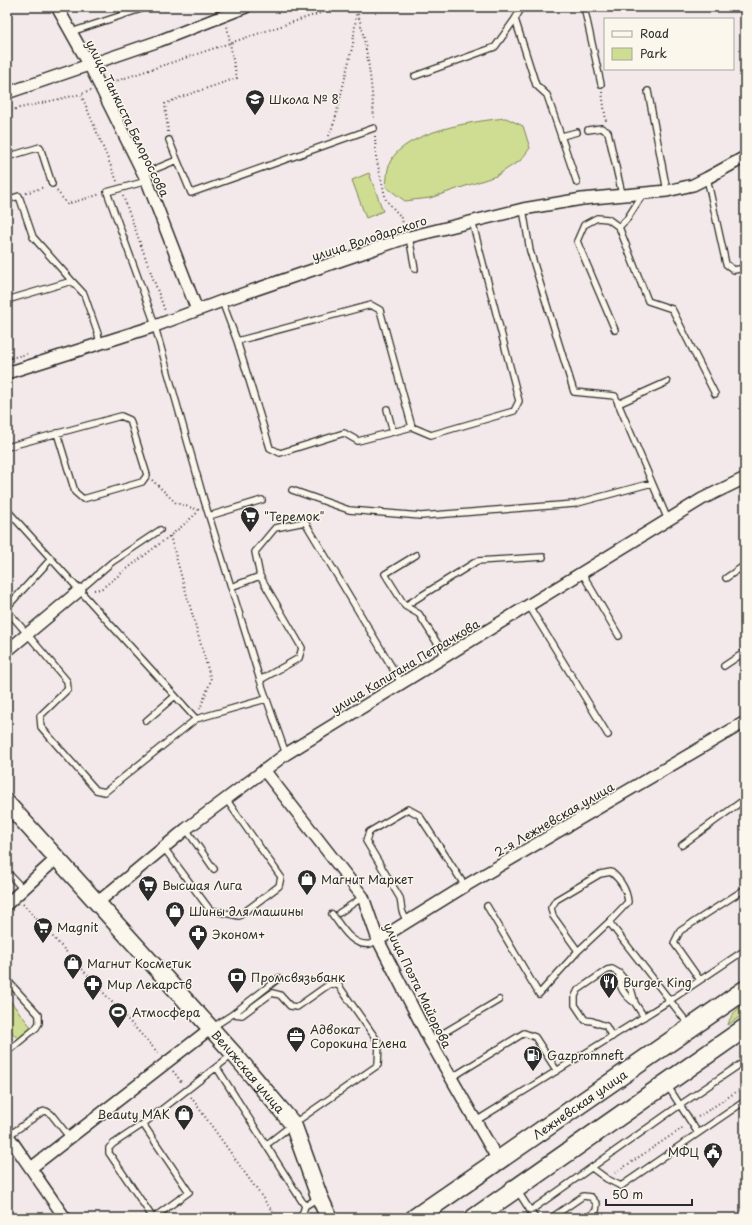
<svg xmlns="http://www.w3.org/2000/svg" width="752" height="1225" viewBox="0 0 752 1225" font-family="'Playpen Sans',sans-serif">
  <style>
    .green { fill: #cedd91; stroke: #7c845e }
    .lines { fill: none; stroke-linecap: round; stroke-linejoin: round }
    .service-casing { stroke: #2b2b2b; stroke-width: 8 }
    .minor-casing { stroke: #2b2b2b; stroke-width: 14 }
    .secondary-casing { stroke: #2b2b2b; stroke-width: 19 }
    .trunk-casing { stroke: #2b2b2b; stroke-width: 21 }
    .path { stroke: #2b2b2b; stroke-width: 2; stroke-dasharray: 1 3; stroke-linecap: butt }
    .service { stroke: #fbf7ec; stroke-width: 5.5 }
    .minor { stroke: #fbf7ec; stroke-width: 11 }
    .secondary { stroke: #fbf7ec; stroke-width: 16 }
    .trunk { stroke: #fbf7ec; stroke-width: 18 }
    .labels { text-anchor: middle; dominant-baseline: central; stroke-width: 3; stroke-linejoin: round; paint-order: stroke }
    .poi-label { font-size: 12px; fill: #2b2b2b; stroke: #fbf7ec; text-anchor: start }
    .street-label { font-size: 12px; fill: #2b2b2b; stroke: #fbf7ec }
  </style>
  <rect width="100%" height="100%" fill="#f3e9ea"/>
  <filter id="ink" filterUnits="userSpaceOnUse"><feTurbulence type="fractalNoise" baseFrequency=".025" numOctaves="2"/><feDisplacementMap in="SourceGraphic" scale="8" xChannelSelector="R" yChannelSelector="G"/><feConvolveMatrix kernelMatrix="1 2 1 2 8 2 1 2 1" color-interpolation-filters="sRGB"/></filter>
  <g filter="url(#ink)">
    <path class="green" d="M506,118L523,126L530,148L521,160L496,176L430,198L405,201L386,187C387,179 387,169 390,162C405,131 474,121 506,118Z
      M369,173L383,211L366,218L352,180Z
      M7,997L35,1032L21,1043L7,1026Z
      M745,1004V1013L728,1025C730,1015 737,1009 745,1004Z"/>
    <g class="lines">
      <g class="service-casing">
        <path id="service" d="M522,7L515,19L536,85L547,95L577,183
          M584,7L601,84
          M71,32L147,7
          M415,76L495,47L515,19
          M648,91L667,191
          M588,130L601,128L608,132L622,194
          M562,136L577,132
          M169,140L191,193L374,128
          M7,157L40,147L52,184
          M143,174L177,160
          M707,178L726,264L734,270L745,268
          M147,181L107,192L152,316L204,500L260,680L286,754
          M643,194L627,219L619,227L648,301L672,309L715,394
          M7,200L19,196L33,237L72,281
          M523,209L530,251L574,392L615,396L668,520
          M409,237L415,269
          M7,300L72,281L84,294L98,334L100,344
          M222,301L237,341L371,305L380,310L412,427L431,435L514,411L519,401L472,221
          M615,330L577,241L584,225L597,218L608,219L619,227
          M237,341L270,448L280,453L344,433L358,441L412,427
          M618,404L667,382
          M387,409L393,432
          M7,447L121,416L130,420L147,475L142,482L83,499L75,492L57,433
          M292,490L349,510L421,516L574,504L652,483
          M7,510L196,719
          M209,516L262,500
          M416,555L385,574L405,606L419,614L446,657
          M582,573L619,636
          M726,578L745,565
          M231,587L260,576
          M80,590L112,562L160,530
          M405,606L477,561L543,557
          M529,606L608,735
          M7,607L51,559
          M7,610L67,681L68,689L40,716L41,727L96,790L105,792L196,719L266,699
          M724,666L745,652
          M260,680L299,658L302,648L260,576L255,552L275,528L305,522L402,684
          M146,721L175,696
          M186,829L214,869
          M682,845L745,799
          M164,848L210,910L239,916L279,886L281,877L226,799
          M7,872L23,889
          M487,906L539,994L578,951L609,922
          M339,913L363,897
          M332,914C341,926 352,947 370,944C372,943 376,941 378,940
          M407,922L402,911L400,898L366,841L369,832L408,809L419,815L465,886
          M578,951L553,916L551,908L556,900L600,874L611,872C620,879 627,890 628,902L609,922L689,1025
          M619,973C618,987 624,995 635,1003
          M7,980L39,1015V1023L36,1028L7,1052
          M700,980L674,943L680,931L745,889
          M233,1014L279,978
          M213,1027L233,1014L242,1015L272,993L280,995L290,1006L297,1007L331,983L339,986L379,1043L378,1065L293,1124L266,1145L305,1206L318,1198
          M612,1037L606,1026L592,1021L585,1020L575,1005V996L578,990L607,970L612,969L619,973L625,980L632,992L635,1003L644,1017
          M430,1041L499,1000
          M217,1068L266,1145
          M451,1078L524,1033L535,1037L557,1071
          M667,1085L698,1133
          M476,1121L669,1001L745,950
          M143,1124L189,1192L153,1218
          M8,1136L42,1112L46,1111L51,1114L70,1138
          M592,1168L607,1179L621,1186L745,1101
          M517,1190L535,1218
          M530,1211L680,1105L745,1061
          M153,1218L109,1153V1148L113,1144L143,1124L232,1055
          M301,1218L305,1206
          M551,1218L583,1196L591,1197L597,1204L596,1211L587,1218"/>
      </g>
      <g class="minor-casing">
        <path id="minor" d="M57,7L90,66L147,181L197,310
          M7,93L159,41L246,7
          M7,373L155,326L222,301L409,237L523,209L582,199L667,191L693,185L707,178L745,157
          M7,651L80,590
          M264,770L363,897L378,940L430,1041L498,1160
          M97,903L186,829L286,754L702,499L745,478
          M7,904L57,858
          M378,940L465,886L745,722
          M7,1134L65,1218
          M31,1168L211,1028"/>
      </g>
      <g class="secondary-casing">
        <g id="secondary">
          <path id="s1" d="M7,803L234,1054L293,1124L319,1196L329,1218"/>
        </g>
      </g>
      <g class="trunk-casing">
        <g id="trunk">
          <path id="s2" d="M415,1218L745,990"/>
          <path d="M474,1218L745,1028"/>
        </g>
      </g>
      <path class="path" d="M357,10C367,45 372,83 374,120
        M110,83L338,7
        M91,90L81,94L117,181
        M602,92L606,121
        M7,111L81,94
        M168,132L165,104L181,97L237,78L233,60L227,26
        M329,136L335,120L353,44L357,7
        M375,136L376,157L386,200L400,216L405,227
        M57,191L67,204L101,194
        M26,193L44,187
        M123,196L165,311
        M7,359L27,354
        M152,480L176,503L199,510
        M170,536L211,680L200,709
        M94,590L101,589L180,528L198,512
        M23,904L160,1055
        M173,1071L182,1083
        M191,1097L277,1218
        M698,1117L745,1086
        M615,1173L684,1127"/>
      <use href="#service" class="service"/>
      <use href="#minor" class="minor"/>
      <use href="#secondary" class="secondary"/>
      <use href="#trunk" class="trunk"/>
    </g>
  </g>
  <defs>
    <g id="school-pin" transform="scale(1)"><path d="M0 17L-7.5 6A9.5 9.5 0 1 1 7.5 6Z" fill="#2b2b2b" stroke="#fbf7ec"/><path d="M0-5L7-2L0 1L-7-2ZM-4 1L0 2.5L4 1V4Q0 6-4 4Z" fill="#fff"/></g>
    <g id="supermarket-pin" transform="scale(1)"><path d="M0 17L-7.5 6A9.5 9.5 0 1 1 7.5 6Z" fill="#2b2b2b" stroke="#fbf7ec"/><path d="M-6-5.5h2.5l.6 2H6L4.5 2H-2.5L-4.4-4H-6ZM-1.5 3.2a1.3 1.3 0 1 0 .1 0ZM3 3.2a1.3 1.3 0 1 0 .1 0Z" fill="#fff"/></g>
    <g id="shop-pin" transform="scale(1)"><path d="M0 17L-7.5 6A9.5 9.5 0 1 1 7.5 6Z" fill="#2b2b2b" stroke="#fbf7ec"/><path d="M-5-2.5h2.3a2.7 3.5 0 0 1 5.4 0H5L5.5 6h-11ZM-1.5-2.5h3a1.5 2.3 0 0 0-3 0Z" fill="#fff"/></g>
    <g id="pharmacy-pin" transform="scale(1)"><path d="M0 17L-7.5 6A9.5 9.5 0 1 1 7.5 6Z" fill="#2b2b2b" stroke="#fbf7ec"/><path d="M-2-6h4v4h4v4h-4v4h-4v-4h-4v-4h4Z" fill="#fff"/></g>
    <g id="bank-pin" transform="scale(1)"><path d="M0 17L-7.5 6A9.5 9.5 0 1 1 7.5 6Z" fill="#2b2b2b" stroke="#fbf7ec"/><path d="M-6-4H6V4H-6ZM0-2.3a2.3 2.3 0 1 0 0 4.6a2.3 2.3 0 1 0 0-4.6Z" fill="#fff"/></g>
    <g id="restaurant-pin" transform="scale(1)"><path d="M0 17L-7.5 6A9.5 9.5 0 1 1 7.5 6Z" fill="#2b2b2b" stroke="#fbf7ec"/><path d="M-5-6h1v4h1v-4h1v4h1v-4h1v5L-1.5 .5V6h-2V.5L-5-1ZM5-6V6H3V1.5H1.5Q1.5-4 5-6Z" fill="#fff"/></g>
    <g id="stadium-pin" transform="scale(1)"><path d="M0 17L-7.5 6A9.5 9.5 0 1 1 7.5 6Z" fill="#2b2b2b" stroke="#fbf7ec"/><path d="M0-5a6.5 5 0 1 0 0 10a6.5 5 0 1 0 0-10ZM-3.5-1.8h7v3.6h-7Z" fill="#fff"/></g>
    <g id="office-pin" transform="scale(1)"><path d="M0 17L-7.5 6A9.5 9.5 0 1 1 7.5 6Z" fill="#2b2b2b" stroke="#fbf7ec"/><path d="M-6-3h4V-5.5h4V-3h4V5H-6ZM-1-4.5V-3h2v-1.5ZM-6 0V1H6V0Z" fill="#fff"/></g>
    <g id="fuel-pin" transform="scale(1)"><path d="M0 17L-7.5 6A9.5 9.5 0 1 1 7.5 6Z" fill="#2b2b2b" stroke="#fbf7ec"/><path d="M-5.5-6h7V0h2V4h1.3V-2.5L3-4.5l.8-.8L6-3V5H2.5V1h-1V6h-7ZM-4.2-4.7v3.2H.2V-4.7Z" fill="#fff"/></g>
    <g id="civic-pin" transform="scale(1)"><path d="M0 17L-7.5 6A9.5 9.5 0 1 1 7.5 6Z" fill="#2b2b2b" stroke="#fbf7ec"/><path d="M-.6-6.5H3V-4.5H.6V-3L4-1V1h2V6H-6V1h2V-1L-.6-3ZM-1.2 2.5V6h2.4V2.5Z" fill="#fff"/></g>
  </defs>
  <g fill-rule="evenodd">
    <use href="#school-pin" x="255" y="99"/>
    <use href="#supermarket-pin" x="250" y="516"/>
    <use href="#shop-pin" x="307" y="879"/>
    <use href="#supermarket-pin" x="148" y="885"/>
    <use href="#shop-pin" x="175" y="911"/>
    <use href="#supermarket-pin" x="43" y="927"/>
    <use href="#pharmacy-pin" x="198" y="934"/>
    <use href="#shop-pin" x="73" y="963"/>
    <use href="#bank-pin" x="237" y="977"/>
    <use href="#restaurant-pin" x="609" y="982"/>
    <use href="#pharmacy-pin" x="93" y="984"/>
    <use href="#stadium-pin" x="118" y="1012"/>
    <use href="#office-pin" x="296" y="1036"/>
    <use href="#fuel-pin" x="533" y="1055"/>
    <use href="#shop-pin" x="184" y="1114"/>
    <use href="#civic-pin" x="713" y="1152"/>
  </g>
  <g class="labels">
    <g class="poi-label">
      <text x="269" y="99">Школа № 8</text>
      <text x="264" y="516">"Теремок"</text>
      <text x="321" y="879">Магнит Маркет</text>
      <text x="162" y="885">Высшая Лига</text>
      <text x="189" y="911">Шины для машины</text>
      <text x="57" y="927">Magnit</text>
      <text x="212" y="934">Эконом+</text>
      <text x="87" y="963">Магнит Косметик</text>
      <text x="251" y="977">Промсвязьбанк</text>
      <text x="623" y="982">Burger King</text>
      <text x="107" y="984">Мир Лекарств</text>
      <text x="132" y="1012">Атмосфера</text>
      <text x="310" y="1029">Адвокат<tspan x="310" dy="14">Сорокина Елена</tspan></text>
      <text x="547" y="1055">Gazpromneft</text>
      <text x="170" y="1114" text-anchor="end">Beauty MAK</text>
      <text x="699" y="1152" text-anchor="end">МФЦ</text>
    </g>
    <g class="street-label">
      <text transform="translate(128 118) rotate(64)">улица Танкиста Белороссова</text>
      <text transform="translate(369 238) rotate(-18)">улица Володарского</text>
      <text transform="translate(405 666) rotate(-31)">улица Капитана Петрачкова</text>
      <text transform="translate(554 819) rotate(-30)">2-я Лежневская улица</text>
      <text transform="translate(418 985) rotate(64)">улица Поэта Майорова</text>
      <text stroke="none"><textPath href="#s1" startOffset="361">Велижская улица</textPath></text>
      <text stroke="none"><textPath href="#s2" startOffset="200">Лежневская улица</textPath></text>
    </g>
  </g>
  <rect width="752" height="1225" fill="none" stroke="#fbf7ec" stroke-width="24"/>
  <rect x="12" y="12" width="728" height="1201" fill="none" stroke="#2b2b2b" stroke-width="1.5" filter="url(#ink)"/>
  <rect x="604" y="18" width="130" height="52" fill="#fbf7ec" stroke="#a8a59f"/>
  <rect x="612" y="31" width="20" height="6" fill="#fbf7ec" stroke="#a8a59f"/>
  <text x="640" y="38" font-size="12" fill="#2b2b2b">Road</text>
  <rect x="612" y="48" width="20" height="12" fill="#cedd91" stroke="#a8a59f"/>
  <text x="640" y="58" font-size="12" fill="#2b2b2b">Park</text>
  <path d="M606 1199v6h86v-6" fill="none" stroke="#2b2b2b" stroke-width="2"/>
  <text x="612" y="1199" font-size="12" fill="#2b2b2b" stroke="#fbf7ec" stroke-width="3" paint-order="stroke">50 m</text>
</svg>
